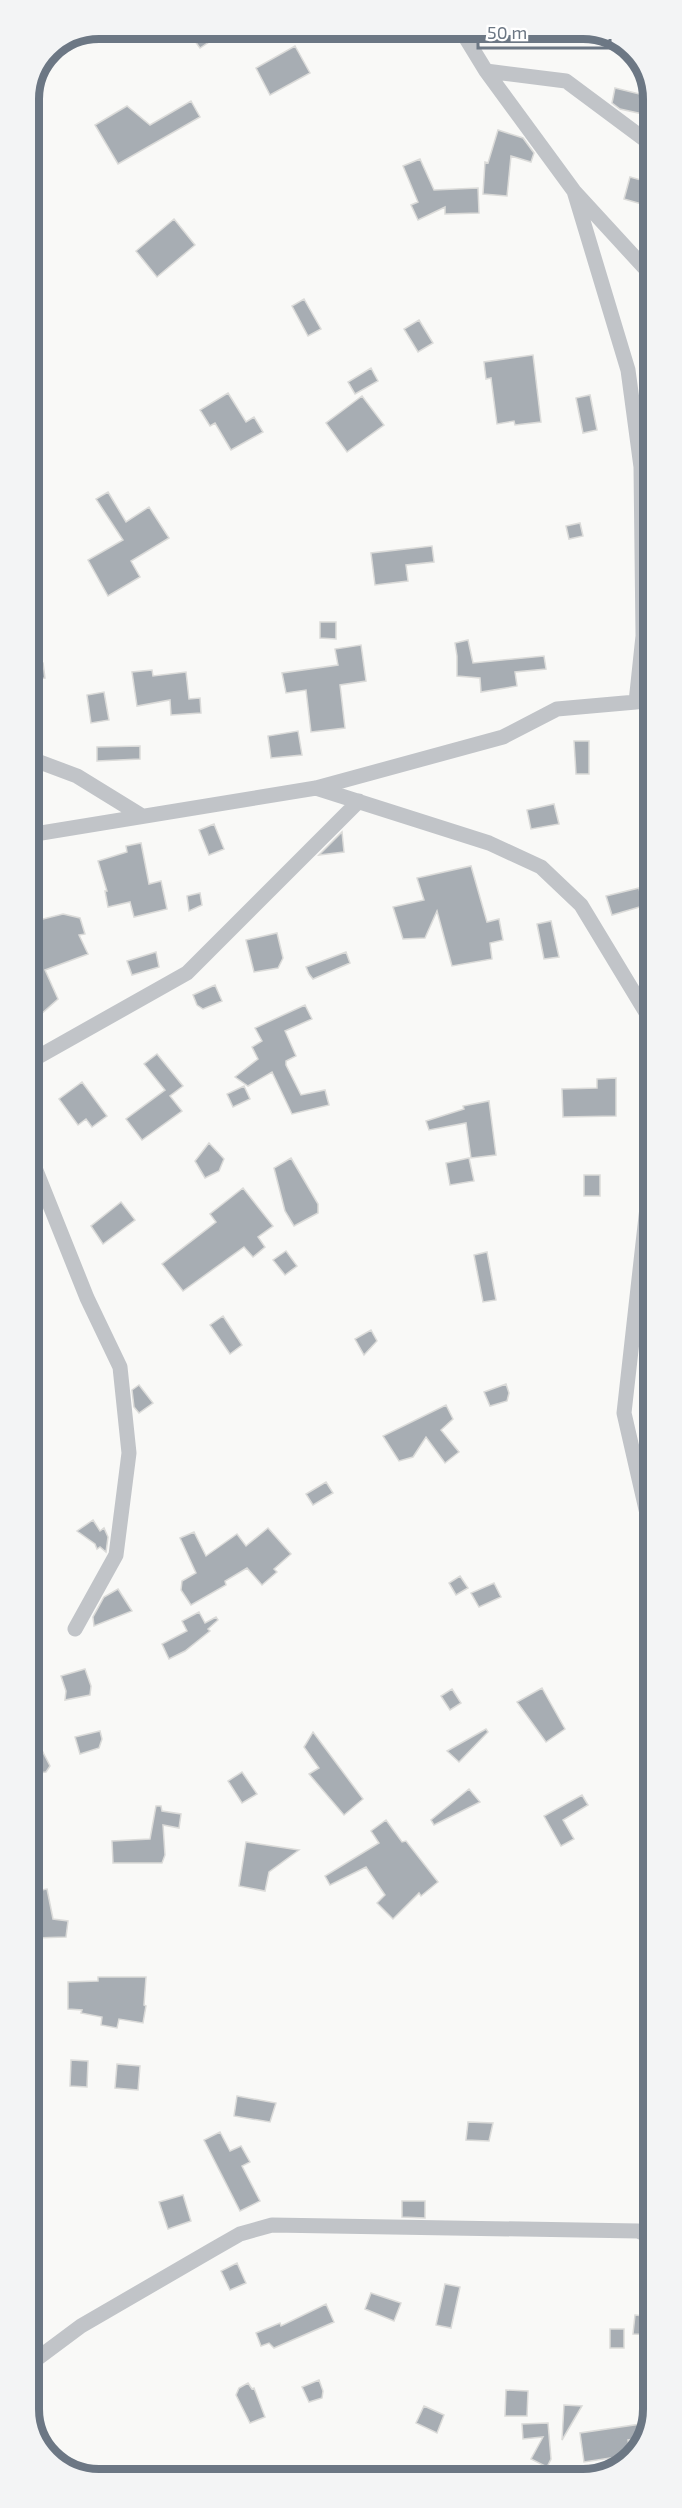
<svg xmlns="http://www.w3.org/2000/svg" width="682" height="2508" viewBox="0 0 682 2508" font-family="'Exo 2',sans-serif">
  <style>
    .building { fill: #a7adb3; stroke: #dbdbd9; stroke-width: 1.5 }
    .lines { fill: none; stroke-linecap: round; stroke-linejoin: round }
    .street { stroke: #c1c4c8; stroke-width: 15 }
    .rim { fill: none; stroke: #6c7784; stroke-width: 8 }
  </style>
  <rect width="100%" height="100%" fill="#f9f9f7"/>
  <path class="building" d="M186,29H209L215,38L200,48Z
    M295,46L310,73L270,95L256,68Z
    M615,88L652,97V116L620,109L612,103Z
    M191,101L200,117L118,164L95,125L127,106L150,125Z
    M498,130L523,138L534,153L531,162L511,156L507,196L483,194L485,162L488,163Z
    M420,159L434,190L478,188L479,213L445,214V207L418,220L411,205L418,202L403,166Z
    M630,177L652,183V207L624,199Z
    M174,219L195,245L157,277L136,251Z
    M304,299L321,329L308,336L292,306Z
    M419,320L433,343L418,352L404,329Z
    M533,355L541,422L515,425L514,421L497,424L491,378L486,379L484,362Z
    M371,368L378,381L355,394L348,382Z
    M228,393L246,422L254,417L263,432L231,450L215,423L210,426L200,410Z
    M590,395L597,430L583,433L576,398Z
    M362,396L384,425L347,452L326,423Z
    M108,492L126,522L149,507L169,538L131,561L140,577L108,596L88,560L123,540L96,499Z
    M580,523L583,536L569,539L566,526Z
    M432,546L434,562L406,565L408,581L375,585L371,553Z
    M320,622H336V639L320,638Z
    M468,640L473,663L544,656L546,669L515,672L517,686L481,692L480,678L457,676V656L455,643Z
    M361,645L366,681L340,685L345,728L311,732L306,690L286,693L282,673L338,665L335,649Z
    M43,663L45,678L31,679L29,664Z
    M152,670L153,676L186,672L189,699L200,698L201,713L171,715L170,700L137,706L132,672Z
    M104,692L109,720L91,723L87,695Z
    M298,731L302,755L271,758L268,736Z
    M574,741H589V774H576Z
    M140,746V759L97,761V747Z
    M554,804L559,824L531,829L527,810Z
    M214,824L224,849L209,855L199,830Z
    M342,832L344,852L319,855Z
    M141,843L149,884L161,881L167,909L134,917L130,902L108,907L105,891H107L98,861L127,852L126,846Z
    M471,866L487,922L499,919L503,940L490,943L492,959L452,966L437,911L425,938L403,939L393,907L424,900L417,878Z
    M639,888L643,906L612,915L606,896Z
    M200,893L202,905L189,911L187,896Z
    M63,914L80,918L85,934L79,935L88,954L45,970L58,999L40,1015L29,993V949L41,945L35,921Z
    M551,921L559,957L544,959L537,924Z
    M277,933L283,958L278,968L254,972L246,940Z
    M156,952L159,967L132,975L127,961Z
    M346,952L350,963L313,979L309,974L306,967Z
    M215,985L222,1001L203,1009L197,1005L193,995Z
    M305,1005L312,1019L285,1031L296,1056L286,1061V1065L301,1095L325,1090L329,1105L292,1114L272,1072L248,1086L235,1077L258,1059L252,1047L262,1041L255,1028Z
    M157,1054L183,1086L170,1096L182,1111L142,1140L126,1119L165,1090L144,1064Z
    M616,1078V1116L563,1117L562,1089L597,1088V1079Z
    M82,1082L107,1116L92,1127L86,1119L78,1125L59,1099Z
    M244,1086L250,1099L233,1107L227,1094Z
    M489,1101L496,1155L471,1158L466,1123L429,1130L426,1121L464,1109L463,1106Z
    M209,1143L224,1159L219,1171L205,1178L195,1161Z
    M291,1158L318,1204V1213L294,1226L285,1211L274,1168Z
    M469,1158L474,1181L450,1185L446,1163Z
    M584,1175H600V1196H584Z
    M243,1188L273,1226L258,1237L265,1247L253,1257L244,1247L183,1291L162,1264L216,1222L210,1214Z
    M121,1202L135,1220L103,1244L91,1226Z
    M286,1251L297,1266L285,1275L273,1260Z
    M487,1252L496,1300L483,1302L474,1255Z
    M223,1316L242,1345L230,1354L210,1325Z
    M371,1330L377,1341L364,1355L355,1339Z
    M506,1384L509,1393L507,1401L490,1406L484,1392Z
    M139,1385L153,1403L139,1413L134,1407L132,1390Z
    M446,1405L453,1419L441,1430L459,1452L445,1463L426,1437L413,1457L399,1461L383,1436Z
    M326,1482L333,1493L313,1505L306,1494Z
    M93,1520L100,1531L104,1528L108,1537L106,1552L100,1547L97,1549L95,1544L77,1531Z
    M268,1528L291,1554L274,1569L277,1572L262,1585L247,1568L225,1581L226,1585L191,1605L181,1590L182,1581L196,1573L180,1538L194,1532L206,1556L237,1534L246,1546Z
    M460,1576L468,1588L456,1595L449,1583Z
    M494,1583L501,1597L479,1607L471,1593Z
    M118,1589L132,1611L94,1626L93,1617L104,1597Z
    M199,1612L205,1623L216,1617L218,1620L208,1629L210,1631L185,1651L169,1659L162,1644L187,1631L182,1621Z
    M85,1669L91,1686L90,1695L65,1700L66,1691L61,1676Z
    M542,1688L565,1729L546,1742L517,1702Z
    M452,1689L461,1703L450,1710L441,1696Z
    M30,1727L50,1766L46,1772L30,1774V1758H32Z
    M486,1729L488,1732L459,1762L447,1751Z
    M100,1731L102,1739L99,1748L80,1754L75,1737Z
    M313,1732L363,1799L344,1815L309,1774L319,1768L304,1747Z
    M242,1772L257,1794L242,1803L228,1781Z
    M469,1789L480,1802L434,1825L431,1820Z
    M582,1795L588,1805L563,1820L574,1839L561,1846L544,1816Z
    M156,1806H161L162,1811L181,1814L179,1828L163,1825L165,1855L162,1863H113L112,1841L150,1839Z
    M386,1820L402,1842L406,1841L438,1882L421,1896L419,1893L393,1919L377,1903L385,1895L366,1867L330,1885L325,1876L379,1843L371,1831Z
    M246,1842L299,1850L269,1872L265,1891L239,1886Z
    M47,1889L53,1919L68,1921L66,1937L34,1938L33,1919H30V1892Z
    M98,1977H146L144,2005L146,2006L143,2023L119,2019L117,2028L101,2025L102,2017L81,2013L82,2010L68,2009V1982L98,1981Z
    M71,2060L88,2061L87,2087L70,2086Z
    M117,2064L140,2066L138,2090L115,2088Z
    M237,2096L276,2103L270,2122L234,2116Z
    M468,2122L493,2123L489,2141L466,2140Z
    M220,2132L230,2151L241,2146L250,2162L242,2166L260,2201L240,2211L204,2140Z
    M183,2195L191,2221L168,2229L159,2202Z
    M402,2201H425V2218L402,2217Z
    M237,2263L246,2283L230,2290L221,2271Z
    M445,2284L460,2287L451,2328L436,2325Z
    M371,2293L401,2303L394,2321L365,2309Z
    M326,2304L334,2322L274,2348L269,2343L261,2346L256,2333L280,2323L281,2326Z
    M635,2315L653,2317V2335L633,2334Z
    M610,2329H624V2348H610Z
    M319,2380L323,2391L322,2398L309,2402L302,2387Z
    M248,2383L252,2389L254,2388L265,2417L250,2423L236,2395L239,2388Z
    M506,2390L528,2391L527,2416H505Z
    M564,2405L582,2406L562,2440Z
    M424,2406L444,2415L437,2433L416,2423Z
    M548,2423L551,2459L547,2467L531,2459L543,2437L523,2439L522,2424Z
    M648,2423L643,2438L628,2440L630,2455L584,2462L580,2433Z"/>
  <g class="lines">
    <path class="street" d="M449,29L464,35L486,71L574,191L652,276
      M486,71L566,81L652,145
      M636,702L652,688
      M29,758L77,776L142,816
      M316,788L489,843L541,867L581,905L653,1024
      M29,835L316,788L503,737L557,709L636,702L643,636L641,467L628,370L574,191
      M29,1062L187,973L359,801
      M29,1153L87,1298L120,1367L129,1453L116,1555L75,1629
      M653,1154L624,1413L653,1540
      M30,2364L81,2326L212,2250L240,2234L272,2225L638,2231L653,2237"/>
  </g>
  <path d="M0 0H682V2508H0ZM99 39H583A60 60 0 0 1 643 99V2409A60 60 0 0 1 583 2469H99A60 60 0 0 1 39 2409V99A60 60 0 0 1 99 39Z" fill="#f3f4f5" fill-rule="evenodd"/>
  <path class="rim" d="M99 39H583A60 60 0 0 1 643 99V2409A60 60 0 0 1 583 2469H99A60 60 0 0 1 39 2409V99A60 60 0 0 1 99 39Z"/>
  <path d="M478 39v9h132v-9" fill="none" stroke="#6c7784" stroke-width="3"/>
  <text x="487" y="39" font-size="18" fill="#6c7784" stroke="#ffffff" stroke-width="4.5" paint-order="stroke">50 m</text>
</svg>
